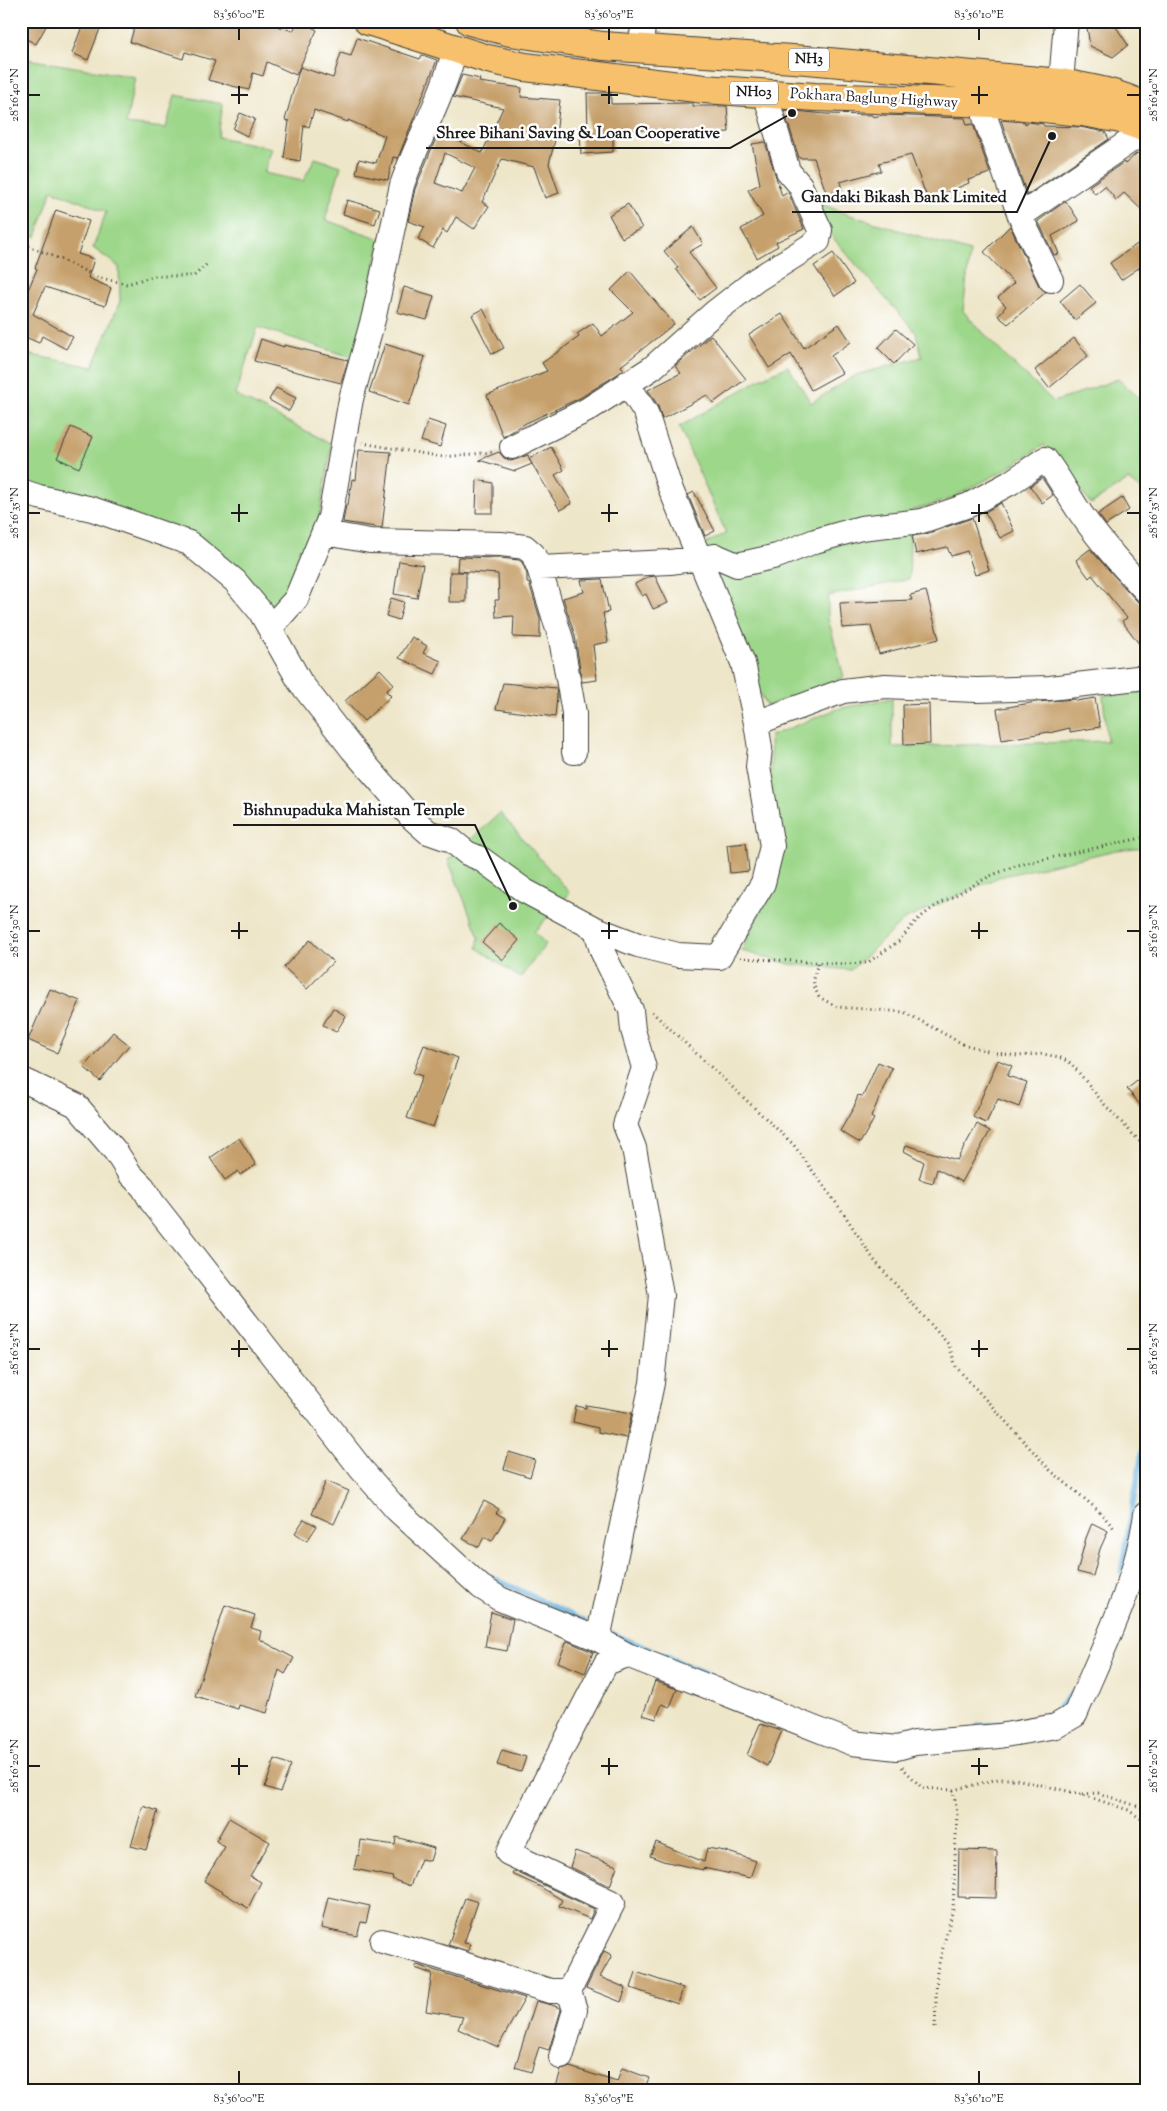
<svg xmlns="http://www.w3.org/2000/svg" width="1167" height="2111" viewBox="0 0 1167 2111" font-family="'Sorts Mill Goudy',serif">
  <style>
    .green { fill: #9dd78a; stroke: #5c7a53 }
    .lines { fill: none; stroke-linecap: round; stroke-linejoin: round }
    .stream { stroke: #64aedc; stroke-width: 5.5 }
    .building { fill: #c6a06c; fill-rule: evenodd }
    .minor-casing { stroke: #3c3a36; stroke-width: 26 }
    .highway-casing { stroke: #3c3a36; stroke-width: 30 }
    .path { stroke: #3c3a36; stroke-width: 3; stroke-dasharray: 1 4; stroke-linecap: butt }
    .minor { stroke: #fff; stroke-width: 24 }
    .highway { stroke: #f7c06c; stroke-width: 28 }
    .ticks { fill: none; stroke: #1c1c1c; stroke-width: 2 }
    .labels { text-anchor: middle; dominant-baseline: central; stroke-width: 5; stroke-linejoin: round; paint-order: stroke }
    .shield { fill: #fff; stroke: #606060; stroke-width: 1 }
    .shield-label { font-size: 14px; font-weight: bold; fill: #1c1c1c }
    .street-label { font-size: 15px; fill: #1c1c1c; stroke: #fff }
    .leader { fill: none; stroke: #1c1c1c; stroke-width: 2 }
    .callout-dot { fill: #1c1c1c; stroke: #fff; stroke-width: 2 }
    .callout-label { font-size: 16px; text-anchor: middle; font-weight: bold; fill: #1c1c1c; stroke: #fff; stroke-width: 5; stroke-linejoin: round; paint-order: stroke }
    .neatline { fill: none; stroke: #1c1c1c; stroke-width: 2 }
    .ticks-label { font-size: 12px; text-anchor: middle; fill: #1c1c1c }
  </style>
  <rect width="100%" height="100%" fill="#fff"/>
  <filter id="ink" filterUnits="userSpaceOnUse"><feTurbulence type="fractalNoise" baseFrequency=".02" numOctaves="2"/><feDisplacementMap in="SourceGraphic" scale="10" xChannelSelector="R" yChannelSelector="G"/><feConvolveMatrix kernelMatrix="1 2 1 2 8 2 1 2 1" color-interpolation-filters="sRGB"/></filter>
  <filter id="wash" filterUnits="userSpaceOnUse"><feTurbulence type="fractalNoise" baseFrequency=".0096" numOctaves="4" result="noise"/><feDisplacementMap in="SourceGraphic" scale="20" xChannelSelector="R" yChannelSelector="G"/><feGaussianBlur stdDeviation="1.12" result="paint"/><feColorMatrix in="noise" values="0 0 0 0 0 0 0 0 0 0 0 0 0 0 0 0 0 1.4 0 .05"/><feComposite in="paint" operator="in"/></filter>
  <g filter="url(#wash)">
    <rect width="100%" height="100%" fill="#eee6c9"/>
    <path class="green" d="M21,58L135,77L126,124L166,128L175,95L223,104L218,137L272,148L264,173L303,181L315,158L341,166L325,220L381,239L354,358L258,327L235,395L332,444L318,523L285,596L270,608L223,557L21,482V353L93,367L120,301L119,267L93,248L106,212L52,190L36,237L21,232Z
      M809,199L847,214L970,252L963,311L1007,358L1054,402L1118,379L1146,404V494L1128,480L1091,504L1044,445L1003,471L948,500L911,511L909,579L828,596V618L844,677L767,706L738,657L694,550L726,533L679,427L762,378L788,366L811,403L856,375L922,357L916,333L833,238Z
      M1146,691V847L1116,850L999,877L904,920L851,970L789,964L742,951L774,878L770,736L837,709L892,698V747L1107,741L1103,695Z
      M500,813L570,893L534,932L546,944L520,978L477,948L479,937L448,860Z"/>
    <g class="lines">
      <path class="stream" d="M1121,1572L1146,1431
        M487,1575L584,1621
        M613,1634L712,1676
        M1035,1719L1055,1712L1074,1692
        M978,1726L1012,1722
        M887,1736L907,1734"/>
    </g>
    <g id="blocks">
      <path class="building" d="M21,21H49L36,44L21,36Z
        M84,21H103L88,60L72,53Z
        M136,21H261L293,31L298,21H301L317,30L296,75L267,62L263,76L253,73L249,90L208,80L215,61L185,52L183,59L130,42Z
        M1086,21H1112L1128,45L1113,57L1090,46Z
        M357,38L420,59L422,55L437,60L398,158L393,157L388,180L356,173L359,159L376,163L385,136L348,120V122L314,110L309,127L304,125L300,161L284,158L289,121L285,120L300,67L333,78L341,53L351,56Z
        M462,75L480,79L479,82L522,88L521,97L560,100L556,136L549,164L559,193L545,198L534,167L502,159L482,202L489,206L474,229L456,217L447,233L443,230L433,248L418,239L425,227L408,221L415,189L439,131L482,153L503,108L453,97ZM445,153L475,168L462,193L435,183Z
        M587,93H611V104L689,103H693V106H727L729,132L694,134V138L663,139V130H613V152L581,154L580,131H588Z
        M784,110L825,114L872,115L873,117L883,115L965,118L967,125L973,124L990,173L968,180L969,183L928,200L911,155L879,163L881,171L840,182L842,190L827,195L814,158H799Z
        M240,113L255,119L247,136L233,129Z
        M1001,120L1025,122V124L1029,122L1043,124L1044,126L1080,127L1105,132L1109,139L1027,195Z
        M765,142L782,196L788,192L804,229L776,242L778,246L757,258L741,229L763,216L748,190L760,184L752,144Z
        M1137,153L1146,161V214L1124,193L1116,200L1105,186L1095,194L1089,186L1124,162L1125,164Z
        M347,200L380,209L375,224L343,214Z
        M1066,201L1079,221L1052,236L1059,254L1054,255L1038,221Z
        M628,204L642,228L622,238L609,215Z
        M56,210L89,221L78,254L94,259L88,278L111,288L105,306L45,287L33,314L73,337L66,349L42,336L39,343L23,336L21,339V306L37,269L35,268Z
        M1010,226L1039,286L1046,292L1008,324L998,316L1006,306L998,298L1014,283L984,252Z
        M693,227L703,244L689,252L716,288L700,300L676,269L678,268L664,251Z
        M1146,238V263L1121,280L1110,263Z
        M833,253L854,283L835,296L814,266Z
        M630,271L674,324L621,366L624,370L580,398L526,423L503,437L487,395L547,371L542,363L579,337L577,334L593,323L602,336L633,312L611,290Z
        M1080,284L1096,303L1075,320L1060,301Z
        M404,287L434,296L427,320L397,312Z
        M483,309L504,348L492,354L472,315Z
        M782,314L804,348L839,324L851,342L831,356L842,373L811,390L791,354L769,368L749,335Z
        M896,329L913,344L894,364L878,348Z
        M711,335L746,379L713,403L707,395L662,419L658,406L648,390L681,373L675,366Z
        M1074,338L1088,356L1049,388L1035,370Z
        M261,339L284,347V345L348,360L341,383L254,361Z
        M385,344L425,357L409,405L369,392Z
        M276,388L296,398L289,411L269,400Z
        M428,420L446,426L440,447L421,441Z
        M71,427L93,437L79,468L57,458Z
        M551,447L564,470L555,475L572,503L560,510L529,459L532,464L515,471L479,460L499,452L504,458L511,461L528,455L529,459Z
        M359,450L391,452L382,528L343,522L346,505H348L352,479L356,480Z
        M1042,478L1053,495L1042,503L1030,486Z
        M477,480L493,483V513H476Z
        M694,492L715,531L705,536L688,495Z
        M1122,498L1129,510L1106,525L1098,514Z
        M1001,503L1014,531L1000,538L985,512Z
        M972,518L989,570L975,575L967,551L951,556L947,547L916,554L912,536L926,534Z
        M1090,549L1136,600L1146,606V653L1122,621L1127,618L1092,575L1089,578L1076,560Z
        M458,557L500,558L519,560L522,562L527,574V583H529L540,618V638L513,637L514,616L496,617L495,600H499L498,574L457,571Z
        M399,561L423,565L417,598L394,594Z
        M450,572H466V602H449Z
        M655,576L668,603L653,609L646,594L642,596L635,584L648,577Z
        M602,579L609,612L603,613L608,642L593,645L597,680L582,682L575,636L563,598L584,592L581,580Z
        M926,591L939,639L879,654L871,626L842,628L840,603L912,600L910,595Z
        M391,598L404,602L399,620L386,616Z
        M412,637L427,646L423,653L441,661L435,674L399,658Z
        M380,669L394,684L386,691L391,696L364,721L345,701Z
        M503,683L556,688L557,696L555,717L496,709Z
        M1095,698L1100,727L1070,732V728L1049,733V732L1002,740L997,709L1036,702L1075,699L1076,701Z
        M929,704L930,744L904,745L903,705Z
        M746,843L749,871L730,873L727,845Z
        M499,923L519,940L503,960L482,942Z
        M310,940L333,962L307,989L284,967Z
        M50,989L80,1001L57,1053L28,1040Z
        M333,1008L346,1016L336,1032L323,1025Z
        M113,1032L129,1045L100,1081L84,1067Z
        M424,1045L458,1058L433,1127L407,1118L422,1076L413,1073Z
        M998,1060L1012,1066L1007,1076L1027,1082L1019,1107L998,1099L986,1123L973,1117Z
        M878,1062L892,1068L871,1117L874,1119L860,1143L840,1131L854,1107L858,1095L863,1096Z
        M1146,1074V1112L1127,1089Z
        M977,1124L990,1131L962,1182L937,1169L933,1183L919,1179L924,1162L904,1151L906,1145L957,1160Z
        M239,1138L256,1165L240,1175L238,1171L225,1180L210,1158Z
        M586,1405L632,1413L626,1438L598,1432V1428L573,1422L576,1406L586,1408Z
        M509,1452L535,1460L530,1477L504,1469Z
        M326,1481L349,1491L334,1524L312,1514Z
        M484,1501L499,1509L496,1513L505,1518L492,1541L484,1537L479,1547L463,1539Z
        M304,1519L317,1526L307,1541L295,1533Z
        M1092,1523L1108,1531L1100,1549L1093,1576L1077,1572L1086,1538Z
        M225,1605L255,1615L251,1628L261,1631L259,1639L294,1658L285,1674L279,1670L267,1713L239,1705L238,1709L195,1696Z
        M491,1612L513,1619L507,1651L485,1647Z
        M567,1641L593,1652L585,1673L558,1662Z
        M655,1681L677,1689L670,1707L662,1704L656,1719L643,1715Z
        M760,1724L782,1731L767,1766L747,1755Z
        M502,1750L526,1757L521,1772L497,1765Z
        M275,1759L291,1765L280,1792L265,1787Z
        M143,1806L158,1811L146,1850L131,1846Z
        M229,1818L270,1842L250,1876L261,1882L248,1908L204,1881L225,1847L216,1841Z
        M396,1837L434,1848L430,1861L421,1859L410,1886L392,1879L393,1877L354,1869L357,1855L359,1856L361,1840L395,1845Z
        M656,1842L704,1862L707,1848L725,1851L756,1861L750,1878L703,1868V1870L663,1861L650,1856Z
        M959,1850L997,1851L996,1898L958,1897Z
        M575,1851L617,1866L610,1886L570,1867Z
        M514,1871L594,1909L590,1919L559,1906L562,1900L539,1886L512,1874Z
        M328,1897L370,1906L366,1923L361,1922L357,1936L321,1928Z
        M465,1898L478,1902L464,1943L470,1944L468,1951L448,1945Z
        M604,1951L610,1954L611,1957L600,1977L626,1988L621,2002L586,1988Z
        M417,1965L525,1998L498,2047L458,2029L463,2017L426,2011L432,1974L415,1968Z
        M636,1972L683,1988L678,2004L631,1988Z
        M536,2001L552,2005L560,2008L561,2010L549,2050L539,2047L531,2072L515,2067Z
        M570,2067L617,2082L622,2068L649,2078L644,2090H555L561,2070Z"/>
    </g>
  </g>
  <g filter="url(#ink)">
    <use href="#blocks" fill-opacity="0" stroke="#3c3a36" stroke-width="1"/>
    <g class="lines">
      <g class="minor-casing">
        <path id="minor" d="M640,48L644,21
          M994,87V103L985,117L1020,216L1051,280
          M1057,101L1061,83L1066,21
          M1020,216L1146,130
          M627,383L646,413L669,485L743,663L756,723
          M512,447L587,410L652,368L715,312L756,280L818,241L820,230L800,185L788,171L765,93
          M21,491L39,497L92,509L189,543L235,581L260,611L300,682L353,750L410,816L428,832L451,840L467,853L481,859L525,891L596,929L602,951L631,1010L633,1030L644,1068L625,1125L634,1148L661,1295L652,1383L598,1639
          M325,533L370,541L501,544L525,547L533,554L539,568L561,639L574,713V752
          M539,568L670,562L716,556L737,565L777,556L815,541L861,528L922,521L969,505L1010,483L1045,459C1057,474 1066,491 1077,508C1097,538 1121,565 1146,591
          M270,628L296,599L330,517L351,399L374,316L402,185C418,139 443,96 455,49
          M596,929L638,945L678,955L719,957L763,883L772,846L758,767L760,748L756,723L843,691L885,686L976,690L1050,688L1146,677
          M21,1079L76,1105L116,1152L130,1174L143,1187L152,1202L362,1470L397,1510L481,1587L500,1599L598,1639L627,1655L852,1743L897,1748L915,1743L999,1736L1056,1726L1075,1715C1102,1650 1136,1585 1146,1514
          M382,1941L434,1955L550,1991H569
          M561,2057L575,2010L569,1991L613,1903L508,1853L606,1663L627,1655"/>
      </g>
      <g class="highway-casing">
        <path id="highway" d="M368,21L488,59L525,67L704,89L815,97L994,103L1082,112L1121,119L1146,128
          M470,21L510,32L603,46L807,60L1061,83C1091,88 1119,93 1146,107"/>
      </g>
      <path class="path" d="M21,248L23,244L60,259L97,277L127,284L154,276H194L207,264
        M362,443L443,457L494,452
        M740,958L846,964L867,963L899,941L917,920L934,907L990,876L1018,865L1146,837
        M818,963L813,979L815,989L819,997L837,1007L904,1012L963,1044L991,1052L1017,1056L1043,1054L1059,1057L1071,1063L1104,1104L1146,1148
        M652,1012L793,1144L842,1211L874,1260L949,1345L956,1367L1050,1470L1098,1510L1114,1528
        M902,1767L922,1788L953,1790L998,1779H1016L1080,1794L1128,1810L1146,1822
        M1083,1794L1098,1793L1146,1809
        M935,2028L937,1971L953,1909L957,1813L953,1790"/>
      <use href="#minor" class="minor"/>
      <use href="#highway" class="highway"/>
    </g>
  </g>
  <path class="ticks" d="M239,28V40M609,28V40M979,28V40M239,86V104M609,86V104M979,86V104M28,95H40M231,95H248M601,95H618M971,95H988M1127,95H1140M239,504V522M609,504V522M979,504V522M28,513H40M231,513H248M601,513H618M971,513H988M1127,513H1140M239,922V939M609,922V939M979,922V939M28,931H40M231,931H248M601,931H618M971,931H988M1127,931H1140M239,1340V1357M609,1340V1357M979,1340V1357M28,1349H40M231,1349H248M601,1349H618M971,1349H988M1127,1349H1140M239,1758V1775M609,1758V1775M979,1758V1775M28,1766H40M231,1766H248M601,1766H618M971,1766H988M1127,1766H1140M239,2071V2084M609,2071V2084M979,2071V2084"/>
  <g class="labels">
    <g class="shield">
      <rect x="789" y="48.5" width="40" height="23" rx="4"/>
      <rect x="730" y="81.5" width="48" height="23" rx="4"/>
    </g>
    <g class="shield-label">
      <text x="809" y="60">NH3</text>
      <text x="754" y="93">NH03</text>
    </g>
    <g class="street-label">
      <text transform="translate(874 99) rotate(3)">Pokhara Baglung Highway</text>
    </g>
  </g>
  <path class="leader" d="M792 113L730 148H426M1052 136L1017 212H792M513 906L475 825H233"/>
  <g class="callout-dot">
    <circle cx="792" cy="113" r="5"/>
    <circle cx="1052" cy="136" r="5"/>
    <circle cx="513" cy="906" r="5"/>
  </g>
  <g class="callout-label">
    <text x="578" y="138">Shree Bihani Saving &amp; Loan Cooperative</text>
    <text x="904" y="202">Gandaki Bikash Bank Limited</text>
    <text x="354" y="815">Bishnupaduka Mahistan Temple</text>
  </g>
  <rect width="1167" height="2111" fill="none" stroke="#fff" stroke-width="55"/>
  <rect x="28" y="28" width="1112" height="2056" class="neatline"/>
  <g class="ticks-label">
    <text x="239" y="18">83°56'00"E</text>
    <text x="609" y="18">83°56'05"E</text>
    <text x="979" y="18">83°56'10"E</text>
    <text transform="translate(14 95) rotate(-90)" y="4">28°16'40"N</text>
    <text transform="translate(1153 95) rotate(-90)" y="4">28°16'40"N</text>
    <text transform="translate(14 513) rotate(-90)" y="4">28°16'35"N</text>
    <text transform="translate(1153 513) rotate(-90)" y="4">28°16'35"N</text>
    <text transform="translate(14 931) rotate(-90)" y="4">28°16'30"N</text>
    <text transform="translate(1153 931) rotate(-90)" y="4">28°16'30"N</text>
    <text transform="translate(14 1349) rotate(-90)" y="4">28°16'25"N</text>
    <text transform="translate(1153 1349) rotate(-90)" y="4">28°16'25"N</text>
    <text transform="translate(14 1766) rotate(-90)" y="4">28°16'20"N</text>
    <text transform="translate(1153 1766) rotate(-90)" y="4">28°16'20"N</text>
    <text x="239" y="2102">83°56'00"E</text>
    <text x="609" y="2102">83°56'05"E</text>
    <text x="979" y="2102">83°56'10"E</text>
  </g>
</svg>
